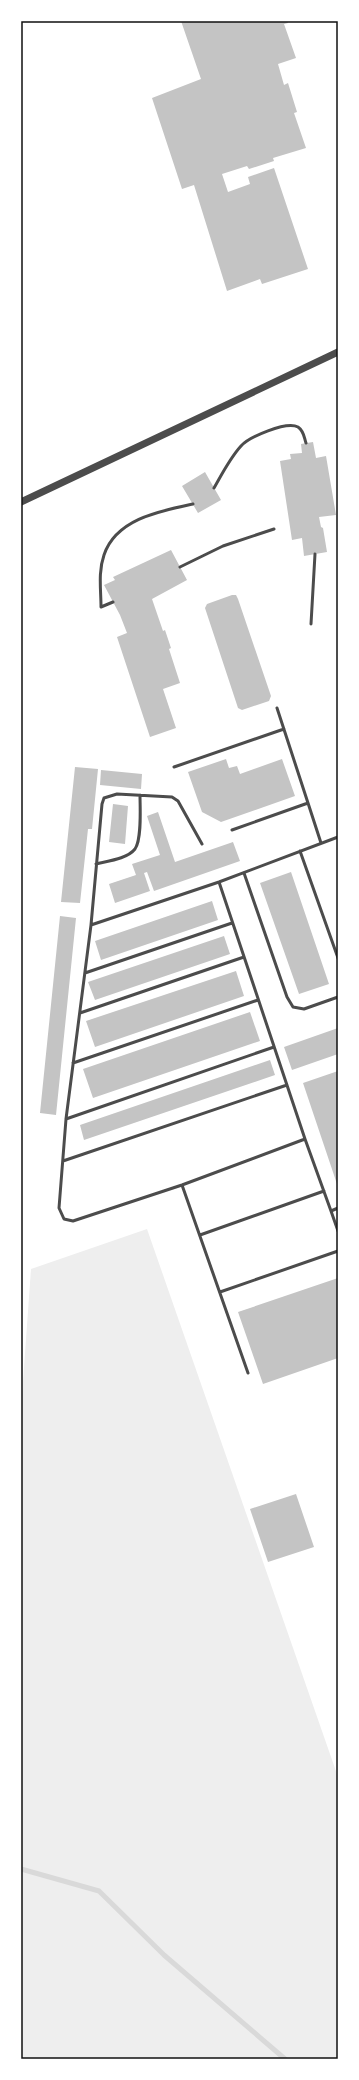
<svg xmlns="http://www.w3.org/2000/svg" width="359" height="2080" viewBox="0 0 359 2080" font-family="'IBM Plex Serif',serif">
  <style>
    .green { fill: #eee }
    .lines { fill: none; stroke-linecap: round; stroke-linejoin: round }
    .stream { stroke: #d9d9d9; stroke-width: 5 }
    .building { fill: #c4c4c4 }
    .service { stroke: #4c4c4c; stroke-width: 3 }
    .tertiary { stroke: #4c4c4c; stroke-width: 7 }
    .neatline { fill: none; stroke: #111; stroke-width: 1.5 }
  </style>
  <rect width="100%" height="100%" fill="#fff"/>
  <path class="green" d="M147,1229L338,1777V2059H21V1410L31,1269Z"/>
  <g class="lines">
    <path class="stream" d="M21,1869L99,1891L164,1955L285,2059"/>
  </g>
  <path class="building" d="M181,21H287L288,23L284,24L296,58L278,64L284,85L288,83L297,112L294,113L306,148L273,158L274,161L249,169L247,166L222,174L228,192L250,184L248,177L274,168L308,269L262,284L260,279L227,291L194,185L182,189L152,98L201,79Z
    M313,442L316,458L326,456L336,515L319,517L321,527L323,528L327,552L304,556L302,538L292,540L280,461L291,459L290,454L302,453L301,444Z
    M205,472L221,500L198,513L182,486Z
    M171,550L187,580L152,599L163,631L165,630L171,648L169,649L180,683L163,689L176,728L150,737L117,637L127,633L120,615L104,585L115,580L113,577Z
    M232,595H236L238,599L271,696L269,701L242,710L238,708L205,608L207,604Z
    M226,759L229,768L237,766L240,774L282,759L295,796L221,822L202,812L188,772Z
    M75,767L98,769L92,829H88L80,903L61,902Z
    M101,770L142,774L141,789L100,785Z
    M113,804L128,806L125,844L109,842Z
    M158,812L175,862L233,842L240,861L154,891L147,872L144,873L150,891L115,903L109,884L136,875L132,864L160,855L147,816Z
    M291,872L329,984L299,994L260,883Z
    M212,901L218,920L101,960L95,941Z
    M60,916L76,918L56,1115L40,1113Z
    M224,936L230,954L95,1000L88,982Z
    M236,971L244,996L95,1047L86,1021Z
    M250,1012L260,1041L93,1098L83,1069Z
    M338,1028V1054L292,1070L284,1047Z
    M270,1060L275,1075L84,1140L80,1125Z
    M338,1071V1187L303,1083Z
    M338,1278V1358L263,1384L238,1312Z
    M296,1494L314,1547L268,1562L250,1509Z"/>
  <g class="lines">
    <path class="service" d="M214,488C222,474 230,458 241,446C249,437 286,421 298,427C304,431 304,437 306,443
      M180,567L223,546L274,529
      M113,602L101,607C101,590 98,572 104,555C116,519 160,511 193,504
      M311,624L315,554
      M277,708L308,803
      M174,767L284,729
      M232,830L308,803L321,843
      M202,844L178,801L172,797L117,794L104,798L102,804L91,925L219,882L338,837
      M300,851L338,958
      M96,864C108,861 127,859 135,849C142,839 140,808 140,795
      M244,873L287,997L293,1007L304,1009L338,997
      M91,925L66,1119L59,1208L64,1219L73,1221L182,1185L305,1139L219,882
      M85,973L232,923
      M80,1013L244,957
      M73,1063L258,1000
      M66,1119L274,1047
      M305,1139L331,1211L338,1208
      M63,1161L287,1085
      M182,1185L248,1373
      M331,1211L338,1231
      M200,1235L324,1191
      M220,1292L338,1251"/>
    <path class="tertiary" d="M21,502L338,352"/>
  </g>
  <rect width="359" height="2080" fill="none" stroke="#ffffff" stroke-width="44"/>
  <rect x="22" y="22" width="315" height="2036" class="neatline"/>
</svg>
